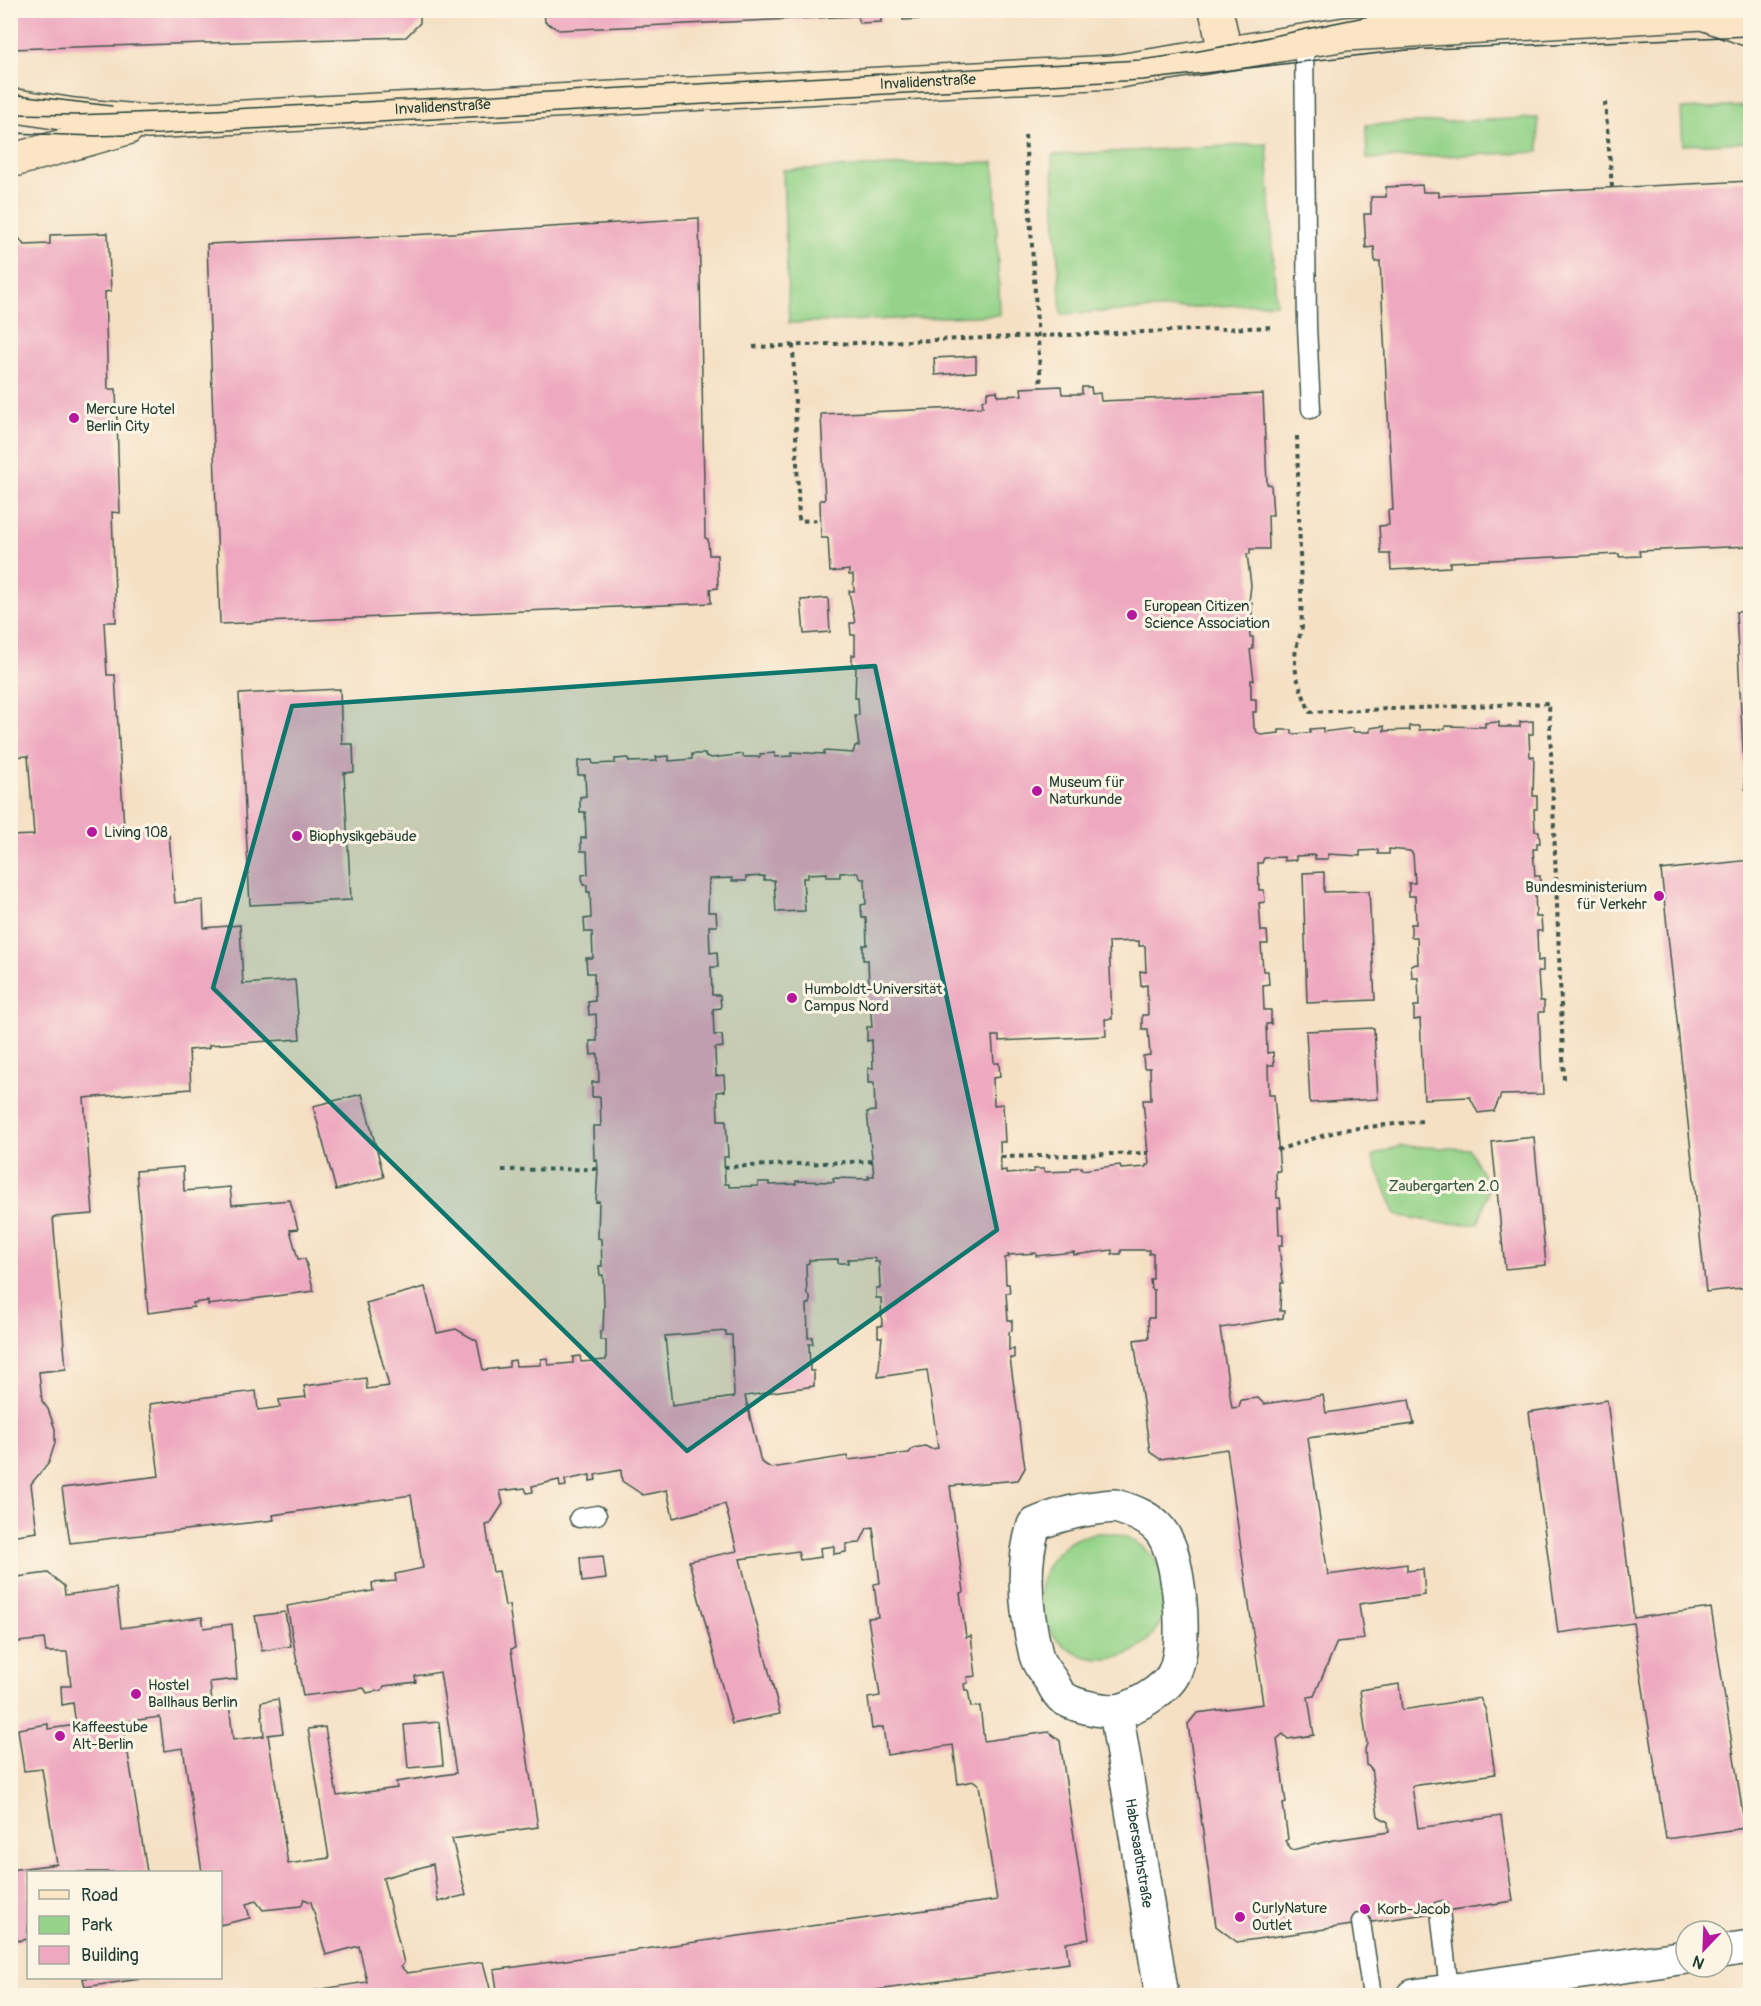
<svg xmlns="http://www.w3.org/2000/svg" width="1761" height="2006" viewBox="0 0 1761 2006" font-family="Pangolin,sans-serif">
  <style>
    .green { fill: #94d389; stroke: #5a885e; stroke-width: 1.5 }
    .building { fill: #eea8c0; fill-rule: evenodd }
    .lines { fill: none; stroke-linecap: round; stroke-linejoin: round }
    .service-casing { stroke: #3f554a; stroke-width: 21 }
    .minor-casing { stroke: #3f554a; stroke-width: 36 }
    .secondary-casing { stroke: #3f554a; stroke-width: 36 }
    .path { stroke: #3f554a; stroke-width: 4; stroke-dasharray: 4.5 4.5; stroke-linecap: butt }
    .service { stroke: #fff; stroke-width: 18 }
    .minor { stroke: #fff; stroke-width: 33 }
    .secondary { stroke: #fce5c4; stroke-width: 33 }
    .tram { stroke: #1f3d34; stroke-width: 1.5 }
    .marked { fill: #0f766e; fill-opacity: 0.2; stroke: #0f766e; stroke-width: 4.5; stroke-linejoin: round }
    .poi-dot { fill: #b5179e; stroke: #fcf5e5; stroke-width: 2 }
    .labels { text-anchor: middle; dominant-baseline: central; stroke-width: 6; stroke-linejoin: round; paint-order: stroke }
    .street-label { font-size: 15px; fill: #1f3d34; stroke: #fcf5e5 }
    .poi-label { font-size: 15px; fill: #1f3d34; stroke: #fcf5e5; text-anchor: start }
    .park-label { font-size: 15px; fill: #365b45; stroke: #fcf5e5 }
  </style>
  <rect width="100%" height="100%" fill="#fcf5e5"/>
  <filter id="ink" filterUnits="userSpaceOnUse"><feTurbulence type="fractalNoise" baseFrequency=".0167" numOctaves="2"/><feDisplacementMap in="SourceGraphic" scale="12" xChannelSelector="R" yChannelSelector="G"/><feConvolveMatrix kernelMatrix="1 2 1 2 8 2 1 2 1" color-interpolation-filters="sRGB"/></filter>
  <filter id="wash" filterUnits="userSpaceOnUse"><feTurbulence type="fractalNoise" baseFrequency=".008" numOctaves="4" result="noise"/><feDisplacementMap in="SourceGraphic" scale="24" xChannelSelector="R" yChannelSelector="G"/><feGaussianBlur stdDeviation="1.35" result="paint"/><feColorMatrix in="noise" values="0 0 0 0 0 0 0 0 0 0 0 0 0 0 0 0 0 1.4 0 .05"/><feComposite in="paint" operator="in"/></filter>
  <g filter="url(#wash)">
    <rect width="100%" height="100%" fill="#f5e0c4"/>
    <path class="green" d="M1750,106V142L1683,145L1681,109Z
      M1538,118L1539,152L1367,159L1366,125Z
      M1267,144L1276,303L1061,314L1052,155Z
      M994,162L1000,315L789,323L783,170Z
      M1400,1146L1469,1149L1489,1188L1478,1224L1440,1223L1396,1215L1372,1156Z
      M1040 1596a63 63 0 1 1 126 0a63 63 0 1 1-126 0Z"/>
    <g id="blocks">
      <path class="building" d="M10,10H420V23L406,37L10,49Z
        M544,10H935V12L924,13V19L903,20V14H892L881,15V22L859,23L858,16L559,30L545,22Z
        M1750,181V546L1639,551L1640,556L1619,557V554L1450,562V567L1391,570L1390,554H1381L1379,526L1389,525L1388,510H1393L1380,261L1375,262L1374,247L1366,248L1364,214H1371V197H1386V187L1422,185L1423,192H1439V196Z
        M699,218L705,538L708,539L709,555H717L718,588L710,589L711,603L220,624L207,244L452,233Z
        M108,233L111,291L105,292L108,389H116L120,513L112,512L116,622H104L107,675H115L124,828L149,826L150,836L169,835L175,903L203,900L204,928L240,925L243,984L295,980L300,1039L209,1045V1048L189,1050L191,1089L84,1098L93,1214L53,1217L66,1369L39,1372L42,1401L48,1409L55,1429V1443L49,1462L31,1484L37,1532L10,1536V836L34,835L28,756L10,757V237L19,238L24,245L50,244V235Z
        M976,356V372L935,375L934,358Z
        M1061,386L1062,394H1082V387H1091L1092,394L1100,393L1101,401L1263,394L1267,484L1271,485L1273,515H1268L1269,549H1250V554H1247L1251,585L1249,603H1252V616H1249L1250,637H1253V649L1250,650L1254,680H1251V699H1256V712H1253L1254,728L1257,732L1261,735L1279,733V730H1292V734L1310,733V729L1323,728V732L1353,728V732H1370V728L1384,726V731L1410,730L1409,726H1419V730L1445,729V726L1485,727V723L1499,722V727H1520V722L1533,721V734H1529L1530,757L1534,756L1533,796H1537V809H1534L1535,831H1539L1540,843H1537V849H1533L1535,876H1540L1541,890L1535,891L1536,917H1541L1542,931H1537L1538,961L1543,960V971L1538,972L1540,1001H1544V1012H1539L1543,1094L1501,1095L1494,1111L1478,1113L1470,1097L1424,1099L1420,1019L1414,1020V1006H1419L1418,978H1412L1411,965L1418,964L1417,937H1411V924H1416L1415,896H1409V883H1415L1413,854L1410,851L1389,849V854H1378V850L1360,851V856L1328,854V859H1315V855L1296,856V860L1284,861V857L1264,858L1262,863H1258L1259,890H1264L1265,902L1259,903L1261,931H1267L1268,944H1261L1263,971H1268L1269,984L1263,985L1264,1010H1271V1024H1266L1267,1053L1273,1052L1274,1065H1268L1269,1095H1274L1280,1171H1276L1277,1198H1280L1281,1208H1278L1279,1234H1283V1245H1279L1283,1283H1281L1280,1311H1284L1283,1318L1220,1328L1232,1408L1239,1407L1241,1400L1258,1398L1264,1404L1323,1395L1326,1413L1409,1400L1414,1424L1308,1438L1328,1575L1407,1564V1571L1423,1569L1425,1595L1359,1604L1364,1639L1337,1642L1314,1696L1308,1697L1314,1735L1288,1739L1283,1734L1277,1739L1286,1803L1283,1804L1288,1839L1285,1841L1292,1850L1334,1840L1389,1832L1388,1822L1378,1816L1371,1768L1366,1765L1365,1749L1367,1744L1360,1690L1399,1684L1402,1710L1480,1698L1486,1711L1495,1774L1412,1786L1418,1828L1501,1816L1513,1901L1237,1942L1216,1926L1188,1724L1197,1713L1263,1704L1227,1449L1160,1459L1150,1452L1134,1340L1149,1338L1148,1318H1154V1290L1151,1289L1150,1279H1153V1253L1149,1254V1250H1121V1254H1112V1250L1074,1255V1252L1036,1256V1253L1008,1255L1009,1257L1005,1258L1006,1284H1009L1010,1293H1006L1008,1320H1012V1331L1009,1332V1350L1014,1349V1358H1010L1025,1468L1018,1480L950,1486L964,1592L960,1593L966,1637L971,1636L976,1676L967,1677L968,1683L964,1684L965,1690H968L971,1707L980,1706L984,1741L1049,1732L1060,1741L1089,1939L1066,1943L1069,1963L834,1996H498L494,1970L997,1900L979,1785L974,1781L958,1784L953,1745L887,1755L883,1727L872,1729L868,1698L880,1696L868,1618L878,1617L874,1584L880,1583L873,1527L867,1528L860,1543L846,1544V1552L834,1554V1546L820,1548L821,1557L800,1560L798,1551L740,1559L780,1714L732,1724L689,1561L737,1551L725,1504L673,1518L667,1490L643,1495L622,1481L621,1470L595,1475L596,1480L590,1481V1475L565,1480L566,1486L560,1487L559,1480L532,1486L533,1492L527,1493L525,1488L500,1491L503,1504L490,1524L486,1525L493,1572L499,1571L505,1606L509,1605L515,1648L511,1649L538,1827L452,1839L466,1895L438,1902L433,1864L383,1878L404,1963L401,1967L407,1973L483,1962L492,1996H278L367,1982L359,1946L326,1955L311,1902L304,1899L301,1906L263,1910L256,1901L246,1904L250,1918L220,1925V1872H202L183,1748L164,1751L160,1717L123,1722L147,1872H28V1939L10,1942V1870L57,1864L42,1769L24,1771L18,1729L48,1724V1729L76,1725L73,1703L62,1705L61,1686H71L67,1652H46L44,1639L10,1643V1578L48,1573L64,1586L65,1595L116,1588L121,1628L202,1617L204,1628L232,1624L237,1679L210,1682L212,1704L229,1702L233,1740L264,1736L261,1702L278,1699L283,1733L268,1735L288,1864L329,1858L308,1729L325,1727L337,1796L397,1788L396,1782L456,1773L440,1672L415,1676L416,1682L384,1686L382,1690L367,1693L364,1688L303,1696L287,1606L373,1591L372,1583L396,1581L395,1574L423,1568L411,1495L273,1515L274,1520L70,1543L62,1488L159,1476L150,1404L256,1391L258,1410L280,1407L279,1400L306,1397L304,1386L366,1378L367,1389L389,1386L366,1303L425,1287L437,1333L456,1329L477,1341L483,1370L509,1367V1361L515,1360L516,1366L541,1365V1359L547,1358L548,1365L573,1363V1357L580,1356L581,1362L606,1360V1340H600V1331H603L604,1303L603,1275H600L599,1266H602L601,1239L598,1238L599,1201L596,1202L598,1169L597,1159L594,1160L593,1126H601L600,1097H592V1082H599L598,1054L591,1055L590,1041H597L596,1014L589,1015L588,1002L595,1001L594,973H587L586,958H593L592,932H585L584,919L591,918L590,892H587V885H583L582,875L588,874L587,851H581V838H586L585,812H580V797L586,796L585,775H578V761L592,760L593,764L615,763V759L628,758L629,762L657,761L656,757L669,756V761L692,759V754H705V756L712,758L743,754V757H760V754L775,753V757L792,756V752L824,754V751L853,753L855,746H859L855,715H859L858,698H855L856,667L852,666V655H855V635H851L850,623H855L849,591H854L853,575H849V570L830,572L828,538H821L820,500H825L821,414L983,407L982,400L987,399V392L997,391L998,396L1022,395L1021,388ZM857,872L861,879H865L866,904L861,905L862,918H866L867,945H863V960H868L869,987L864,988L865,1001H870L872,1027H867V1041L872,1040L873,1068H868V1083H874L875,1111L867,1112L874,1176H868L869,1179L833,1178L834,1182L796,1181V1184L769,1185V1182H758V1186L729,1187V1184H725L724,1157H728L726,1120H718L717,1092L725,1091L724,1075L716,1076L715,1048L723,1047L722,1035H714L713,1009L721,1008L720,995H712L711,967H718L717,952L710,953L709,926H717L716,912H708L709,879L732,878V881H746V877L764,876V880H774L776,912L805,911L803,878H808V874L827,873V877H840V873ZM1139,941V946H1145L1146,972L1140,971L1141,986L1147,985L1148,1015H1142V1029H1148L1150,1055L1143,1056L1144,1068H1150L1151,1100H1143L1149,1165H1146V1167L1121,1169L1120,1165L1082,1170V1167L1071,1168V1171L1044,1172V1169H1034V1172L1006,1174V1170L1001,1171L1000,1142H1005L1003,1104L994,1105L993,1078L1000,1077L999,1063H994L992,1036H999V1041L1106,1036L1105,1019H1112L1109,942ZM875,1258V1262H879L880,1288H876V1298H881L882,1326H878V1337H882L878,1377L927,1370L938,1448L931,1449L925,1446L913,1448L909,1453L848,1460L847,1456L771,1468L761,1462L745,1396L814,1386V1371H810L809,1344H813L812,1337L808,1338L807,1304H810V1296L807,1295L806,1264L809,1263V1260L838,1259V1263H848V1259ZM726,1331V1335H732L734,1397L672,1406L665,1336Z
        M828,598L830,632L804,634L801,600Z
        M1750,611V789H1745L1736,612Z
        M340,689L342,744H353L354,772L344,773L351,900L250,905L239,694Z
        M1750,860V1287L1706,1292L1661,870Z
        M1324,872V892L1369,891L1375,1000L1307,1003L1303,873Z
        M1374,1028L1378,1099L1310,1103L1306,1031Z
        M362,1094L384,1177L336,1190L313,1106Z
        M1534,1137L1546,1265L1505,1269L1492,1142Z
        M183,1167L184,1191L230,1187L232,1205L290,1200L298,1229L290,1230L298,1259H305L314,1291L208,1305V1301L193,1303L194,1307L148,1313L136,1171Z
        M1607,1400L1634,1618L1711,1608L1745,1828L1666,1839L1633,1623L1558,1633L1529,1412Z
        M603,1556L606,1579L582,1582L580,1558Z
        M285,1612L291,1646L262,1651L255,1616Z
        M439,1722L443,1765L408,1768L404,1725Z
        M83,1978H140V1979L85,1987Z"/>
    </g>
  </g>
  <g filter="url(#ink)">
    <use href="#blocks" fill-opacity="0" stroke="#3f554a" stroke-width="1.5"/>
    <g class="lines">
      <g class="service-casing">
        <path id="service" d="M1304,40L1307,326L1311,409
          M579,1518L597,1515
          M1440,1911L1449,1990
          M1361,1922L1372,1996"/>
      </g>
      <g class="minor-casing">
        <g id="minor">
          <path d="M1115,1506C1159,1518 1170,1534 1177,1579C1181,1603 1185,1650 1174,1673C1167,1689 1131,1711 1115,1711C1101,1711 1073,1706 1062,1697C1058,1694 1055,1687 1052,1682C1047,1674 1038,1665 1036,1655C1026,1614 1021,1566 1034,1525C1061,1513 1085,1508 1115,1506Z"/>
          <path id="s1" d="M1116,1711L1162,1996"/>
          <path d="M1722,1951L1750,1947"/>
          <path d="M1414,1996L1686,1957"/>
        </g>
      </g>
      <g class="secondary-casing">
        <g id="secondary">
          <path d="M1216,10L1225,52"/>
          <path d="M1703,13L1750,30"/>
          <path id="s2" d="M10,105L74,115L148,122L1113,72L1346,34L1703,13L1709,10"/>
          <path d="M10,161L127,128"/>
        </g>
      </g>
      <path class="path" d="M1605,102L1612,187
        M1025,135L1041,387
        M793,345L799,521L820,520
        M753,347L1274,327
        M1297,436L1302,630C1288,663 1297,680 1310,712L1549,703L1564,1080
        M1277,1150L1341,1130L1422,1121
        M1001,1157L1149,1153
        M724,1167L873,1161
        M502,1170L598,1169"/>
      <use href="#service" class="service"/>
      <use href="#minor" class="minor"/>
      <use href="#secondary" class="secondary"/>
      <path class="tram" d="M10,94L112,106
        M10,114L74,115L214,110L1140,60C1229,49 1314,25 1402,10
        M10,133L96,136L160,134L1143,80L1407,50L1750,36"/>
    </g>
  </g>
  <path class="marked" d="M875,666L997,1230L687,1451L213,988L292,706Z"/>
  <g class="poi-dot">
    <circle cx="74" cy="418" r="6"/>
    <circle cx="1132" cy="615" r="6"/>
    <circle cx="1037" cy="791" r="6"/>
    <circle cx="92" cy="832" r="6"/>
    <circle cx="297" cy="836" r="6"/>
    <circle cx="1659" cy="896" r="6"/>
    <circle cx="792" cy="998" r="6"/>
    <circle cx="136" cy="1694" r="6"/>
    <circle cx="60" cy="1736" r="6"/>
    <circle cx="1365" cy="1909" r="6"/>
    <circle cx="1240" cy="1917" r="6"/>
  </g>
  <g class="labels">
    <g class="street-label">
      <text stroke="none"><textPath href="#s2" startOffset="920">Invalidenstraße</textPath></text>
      <text stroke="none"><textPath href="#s2" startOffset="434">Invalidenstraße</textPath></text>
      <text stroke="none"><textPath href="#s1" startOffset="144">Habersaathstraße</textPath></text>
    </g>
    <g class="poi-label">
      <text x="86" y="409">Mercure Hotel<tspan x="86" dy="17">Berlin City</tspan></text>
      <text x="1144" y="606">European Citizen<tspan x="1144" dy="17">Science Association</tspan></text>
      <text x="1049" y="782">Museum für<tspan x="1049" dy="17">Naturkunde</tspan></text>
      <text x="104" y="832">Living 108</text>
      <text x="309" y="836">Biophysikgebäude</text>
      <text x="1647" y="887" text-anchor="end">Bundesministerium<tspan x="1647" dy="17">für Verkehr</tspan></text>
      <text x="804" y="989">Humboldt-Universität<tspan x="804" dy="17">Campus Nord</tspan></text>
      <text x="148" y="1685">Hostel<tspan x="148" dy="17">Ballhaus Berlin</tspan></text>
      <text x="72" y="1727">Kaffeestube<tspan x="72" dy="17">Alt-Berlin</tspan></text>
      <text x="1252" y="1908">CurlyNature<tspan x="1252" dy="17">Outlet</tspan></text>
      <text x="1377" y="1909">Korb-Jacob</text>
    </g>
    <g class="park-label">
      <text x="1444" y="1186">Zaubergarten 2.0</text>
    </g>
  </g>
  <rect width="1761" height="2006" fill="none" stroke="#fcf5e5" stroke-width="36"/>
  <rect x="27" y="1871" width="195" height="108" fill="#fcf5e5" stroke="#a4ab9e" stroke-width="1.5"/>
  <rect x="39" y="1890" width="30" height="9" fill="#fce5c4" stroke="#a4ab9e" stroke-width="1.5"/>
  <text x="81" y="1901" font-size="18" fill="#1f3d34">Road</text>
  <rect x="39" y="1916" width="30" height="18" fill="#94d389" stroke="#a4ab9e" stroke-width="1.5"/>
  <text x="81" y="1931" font-size="18" fill="#1f3d34">Park</text>
  <rect x="39" y="1946" width="30" height="18" fill="#eea8c0" stroke="#a4ab9e" stroke-width="1.5"/>
  <text x="81" y="1961" font-size="18" fill="#1f3d34">Building</text>
  <g transform="translate(1704 1949) rotate(203)"><circle r="28" fill="#fcf5e5" stroke="#a4ab9e" stroke-width="1.5"/>
  <path d="M0-4.5L10 22L0 15L-10 22Z" fill="#b5179e"/>
  <text y="-9" font-size="16" font-weight="bold" text-anchor="middle" fill="#1f3d34">N</text>
  </g>
</svg>
